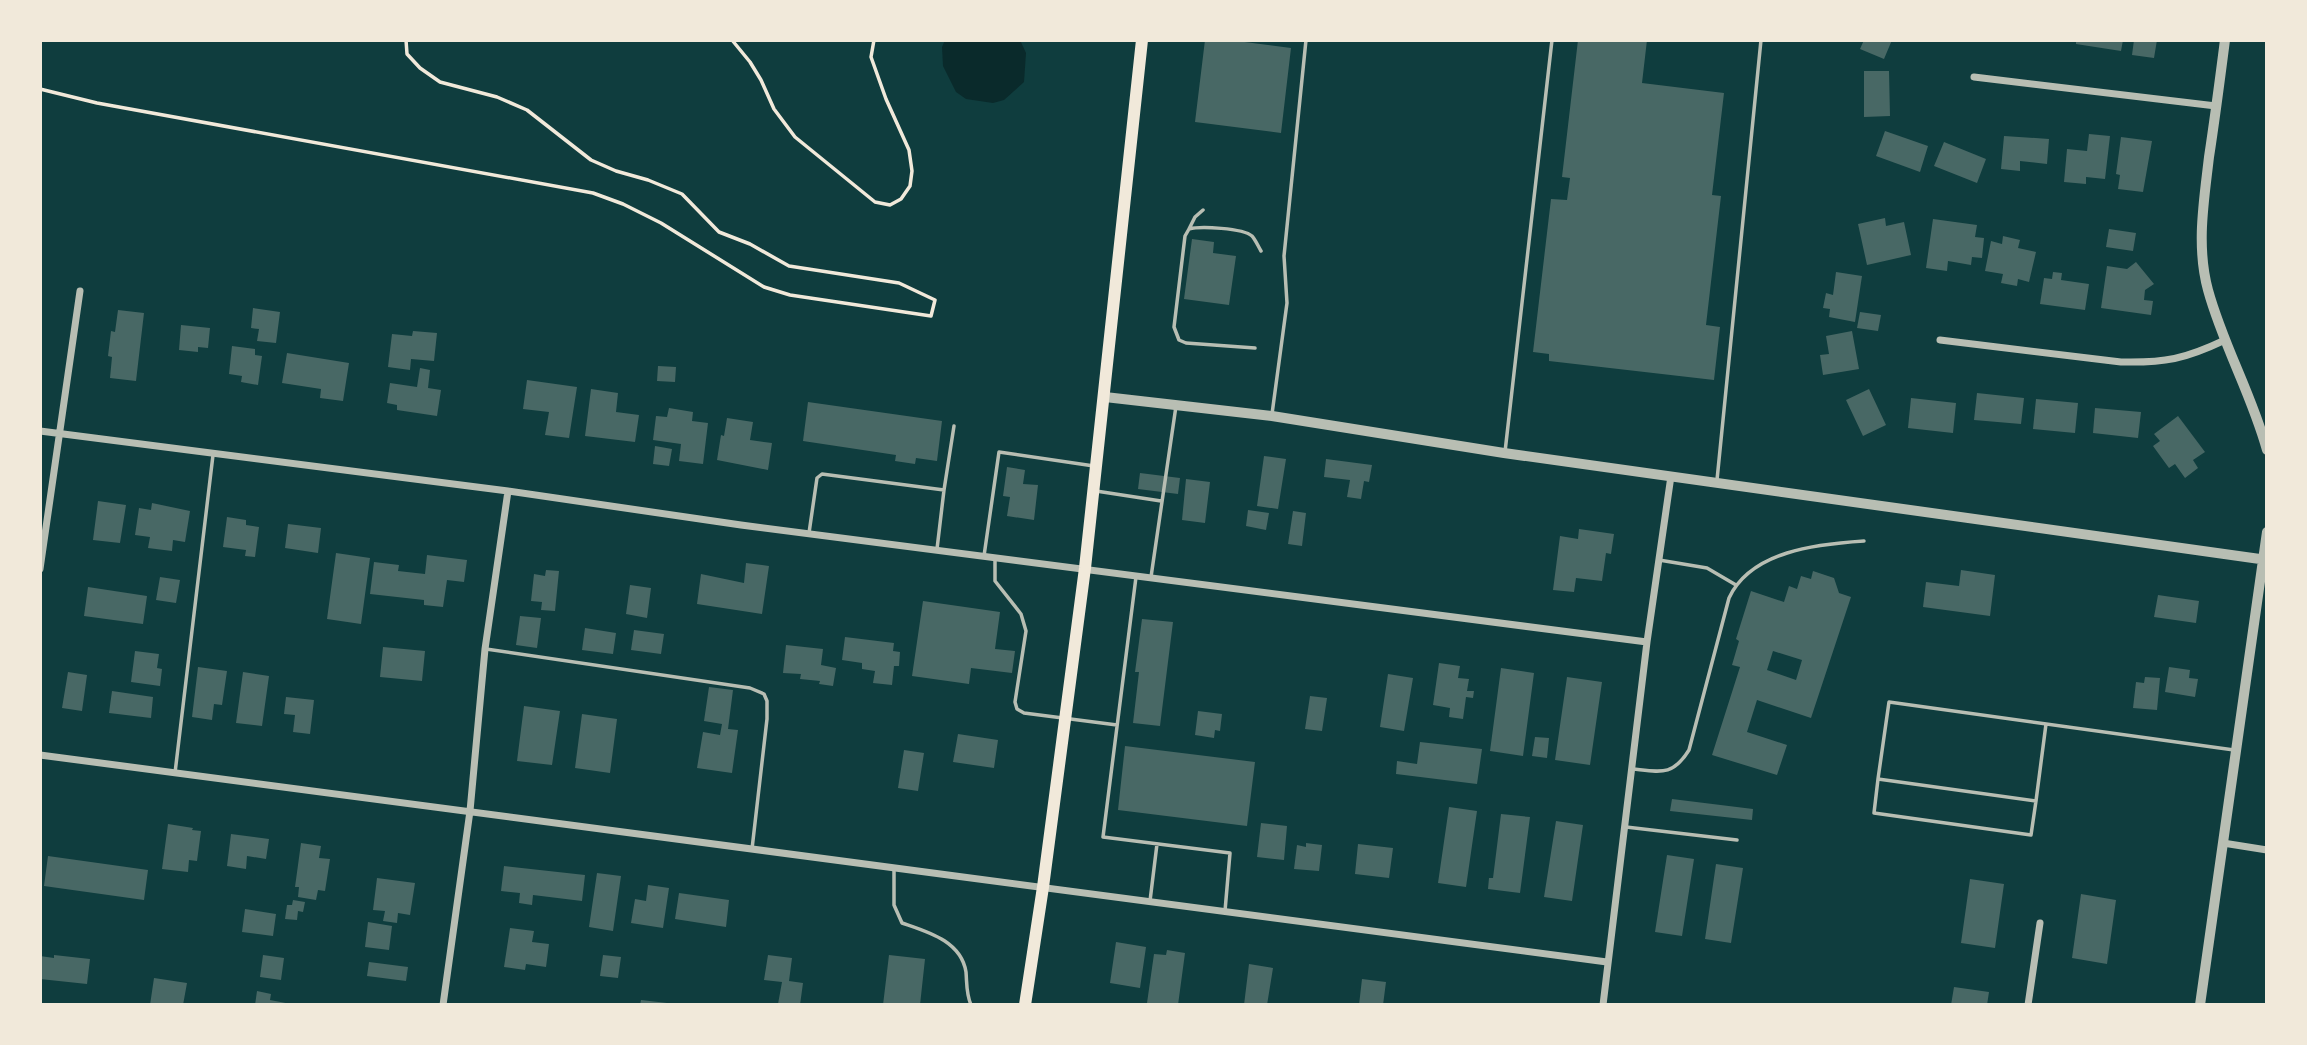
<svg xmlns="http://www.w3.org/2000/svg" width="2307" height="1045" viewBox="0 0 2307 1045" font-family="'Space Grotesk',sans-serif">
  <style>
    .water { fill: #0a2a2b }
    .building { fill: #486865; fill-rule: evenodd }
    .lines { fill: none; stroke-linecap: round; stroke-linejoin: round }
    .path { stroke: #f1e9da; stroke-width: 3.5 }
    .service { stroke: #b8beb3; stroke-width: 3.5 }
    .minor { stroke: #b8beb3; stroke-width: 7 }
    .tertiary { stroke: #b8beb3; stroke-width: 10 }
    .primary { stroke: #f1e9da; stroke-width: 12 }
  </style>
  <rect width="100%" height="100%" fill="#0f3d3e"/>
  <path class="water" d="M945,40H1020L1026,53L1024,82L1004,100L993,103L966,99L956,92L943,66L942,47Z"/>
  <path class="building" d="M1205,40H1229L1291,48L1281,133L1195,122Z
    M1578,40H1647L1642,83L1724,93L1712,195L1721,196L1706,325L1720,327L1714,380L1549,361V354L1533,352L1551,199L1567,200L1570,178L1562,177Z
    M1864,40H1892L1884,59L1860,49Z
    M2076,40H2123L2121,51L2076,44Z
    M2134,40H2157L2154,58L2132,55Z
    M1864,71H1889L1890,116L1864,117Z
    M1885,131L1928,146L1920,172L1876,156Z
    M2089,134L2110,136L2105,179L2086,177V184L2064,182L2067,149L2087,151Z
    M2004,136L2049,139L2047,164L2020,161V171L2001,169Z
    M2121,137L2152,141L2143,192L2118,189L2120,175L2116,174Z
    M1944,142L1986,159L1977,183L1934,166Z
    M1885,218L1886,226L1904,222L1911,255L1867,265L1858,224Z
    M1933,219L1977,225L1975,237L1984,238L1982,258L1972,257L1971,265L1948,261L1947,271L1926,268Z
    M2109,229L2136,233L2133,251L2106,247Z
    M2003,236L2020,240L2018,248L2036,252L2029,282L2018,279L2017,286L2001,283L2003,274L1985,271L1991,241L2002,244Z
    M1192,239L1214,242L1213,253L1236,256L1229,305L1184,299Z
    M2136,262L2154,284L2145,290L2144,300L2153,301L2151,315L2101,308L2107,266L2127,269Z
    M1836,272L1862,276L1855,322L1829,317L1830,309L1823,308L1826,293L1833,295Z
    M2053,272L2062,273L2061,280L2089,284L2085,310L2040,304L2044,278L2052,279Z
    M253,308L280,312L276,343L257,341L259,329L251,328Z
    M118,310L144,313L136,381L110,378L112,357L108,356L111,331L115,332Z
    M1860,312L1881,315L1878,331L1857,328Z
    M181,325L210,328L208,348L198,347V352L179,350Z
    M413,331L437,333L434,361L411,359L410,370L388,367L392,334L412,336Z
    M1852,331L1859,369L1823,375L1820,355L1829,354L1826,336Z
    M232,346L255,349V355L262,356L258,385L241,382L242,376L229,374Z
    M287,353L349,363L343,401L320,398L321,389L282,383Z
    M658,366L676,367L675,382L657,381Z
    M420,368L430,370L428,388L441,390L437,416L397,410V405L387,403L390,383L417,387Z
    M527,380L577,387L569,438L545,435L549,412L523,409Z
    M591,389L618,393L616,412L639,415L635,442L585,436Z
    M1869,389L1886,425L1863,436L1846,400Z
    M1977,393L2024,398L2021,424L1974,420Z
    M1911,398L1956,403L1953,433L1908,428Z
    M2036,399L2078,403L2075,433L2033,429Z
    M808,402L942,421L937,461L916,458L915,464L895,461L896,455L803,441Z
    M669,408L693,412L692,421L708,423L703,464L679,461L681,444L653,440L656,416L667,417Z
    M2095,408L2141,412L2138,438L2093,433Z
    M2178,416L2205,452L2193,460L2198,468L2185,478L2175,464L2169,468L2153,446L2160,441L2154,434Z
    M727,418L753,422L750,440L772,443L768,470L717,460L721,435L724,436Z
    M655,446L672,449L669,466L653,464Z
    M1264,456L1286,459L1278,509L1257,506Z
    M1326,459L1372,465L1369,482L1364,481L1361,499L1347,497L1350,480L1324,477Z
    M1007,467L1025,470L1023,484L1038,485L1034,520L1007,516L1010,497L1003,496Z
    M1140,473L1180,478L1178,494L1138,489Z
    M1186,479L1210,482L1205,523L1182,520Z
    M98,501L126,505L120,543L93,540Z
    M152,503L190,511L185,542L173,540L172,551L148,548L150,537L135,535L139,508L151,510Z
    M1248,510L1269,513L1266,530L1246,526Z
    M1293,511L1306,513L1302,546L1288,544Z
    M227,517L246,520V525L259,527L255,557L245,556L246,550L223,547Z
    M288,524L321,528L318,553L285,548Z
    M1579,529L1614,534L1611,554L1606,553L1602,581L1576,578L1574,592L1553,590L1560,536L1578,539Z
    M336,553L370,558L361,624L327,619Z
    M427,555L467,560L464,582L447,580L443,607L424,605V600L370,594L374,562L399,565L398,571L425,574Z
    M746,563L769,566L762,614L697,604L701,574L744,583Z
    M546,570L559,571L555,611L541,610L542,602L531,601L534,574L545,576Z
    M1961,570L1995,575L1990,616L1923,607L1926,582L1959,586Z
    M1813,571L1834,578L1839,593L1851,597L1811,718L1757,700L1747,732L1787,745L1777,775L1712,755L1740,667L1732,665L1739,641L1736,639L1751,591L1784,602L1789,586L1797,589L1801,576L1811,579ZM1773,651L1802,660L1796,680L1767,670Z
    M160,577L180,580L176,603L156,600Z
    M630,585L651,588L647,618L626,614Z
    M88,587L147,596L143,624L84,616Z
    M2158,595L2199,601L2196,623L2154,617Z
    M923,601L1000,612L995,649L1015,651L1012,673L971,668L969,684L912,676Z
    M520,616L541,618L537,648L516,645Z
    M1142,619L1173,622L1160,726L1133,723L1139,672H1135Z
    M585,628L616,633L613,654L582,650Z
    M634,630L664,634L661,654L631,650Z
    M845,637L894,643L893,651L900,652L899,666H894L892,685L873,683L875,671L862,669V663L842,660Z
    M786,645L823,649L821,665L836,668L833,686L819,684L820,681L800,679L801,674L783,673Z
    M383,647L425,651L422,681L380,677Z
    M135,651L159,654L157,668L162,669L160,686L131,682Z
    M1439,663L1460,666L1458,678L1469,679L1467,691H1474L1473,698L1466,697L1463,719L1449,717L1450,708L1433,705Z
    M198,667L227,671L222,705L214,704L212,720L192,717Z
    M2169,667L2190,670L2189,678L2198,679L2195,697L2165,692Z
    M1501,668L1534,673L1523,756L1490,751Z
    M68,672L87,675L82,711L62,708Z
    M243,672L269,676L262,726L236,723Z
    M1388,674L1413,678L1404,731L1380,727Z
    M1567,677L1602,682L1590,765L1555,760Z
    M2145,677L2160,678L2157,710L2133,708L2136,682L2144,683Z
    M709,687L733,690L728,729L738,730L732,773L697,768L703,732L720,735L722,724L704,721Z
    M112,691L153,697L151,718L109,713Z
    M1310,696L1327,698L1322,731L1305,729Z
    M286,697L314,700L310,734L293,732L295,715L284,714Z
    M524,706L560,711L552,765L517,761Z
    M1198,711L1222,714L1220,731L1215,730L1214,738L1195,735Z
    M582,714L617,719L610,773L575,768Z
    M958,734L998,740L994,768L953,762Z
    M1535,737L1549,738L1547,758L1532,756Z
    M1420,742L1482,749L1477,784L1396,774L1397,761L1417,764Z
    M1125,746L1255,762L1247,826L1118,810Z
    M904,750L924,753L918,791L898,788Z
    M1672,799L1753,809L1752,820L1670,811Z
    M1449,807L1477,811L1466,887L1438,883Z
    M1501,814L1530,817L1520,893L1488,889L1489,878H1493Z
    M1556,821L1583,825L1572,901L1544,897Z
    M1261,823L1287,826L1284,860L1257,857Z
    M168,824L193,828L192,830L201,831L197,861L189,860L188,872L162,869Z
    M231,834L269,839L266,859L247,856L246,869L227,866Z
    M301,843L321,846L319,858L330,859L325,891L318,890L316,900L298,897L299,887H295Z
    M1306,843L1322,845L1319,871L1294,869L1297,845L1306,847Z
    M1358,844L1393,848L1389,878L1355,874Z
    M1667,855L1694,859L1682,936L1655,932Z
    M48,856L148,870L144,900L44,886Z
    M1716,864L1743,868L1731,943L1705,939Z
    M504,866L585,875L582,901L533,895L532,905L519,903L520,893L501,891Z
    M597,873L621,876L613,931L589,927Z
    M377,878L415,883L410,915L398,913L397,923L383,921L385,911L373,910Z
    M1970,879L2004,884L1995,948L1961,943Z
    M648,885L669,888L663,928L631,923L635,899L646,901Z
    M679,893L729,900L726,927L675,919Z
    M2081,894L2116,900L2107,964L2072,958Z
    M293,900L305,902L303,912L298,911L297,920L285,919L287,905H292Z
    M245,909L276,914L273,936L242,932Z
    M368,922L392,926L389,950L365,947Z
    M510,928L534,931L532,942L549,944L546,967L526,964L525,970L504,967Z
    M1116,942L1146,947L1140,988L1110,983Z
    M1167,950L1185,953L1178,1005L1147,1003L1154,954L1166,955Z
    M54,955L90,959L87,984L40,979V956L54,958Z
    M263,955L284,958L281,980L260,977Z
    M603,955L621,957L618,978L600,976Z
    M768,955L792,958L789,981L803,983L800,1005L778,1004L782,982L764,980Z
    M889,955L925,959L920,1005H883Z
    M369,962L408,967L406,981L367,976Z
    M1249,964L1273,968L1267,1005H1244Z
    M154,978L187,983L183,1005H150Z
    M1362,979L1386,982L1383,1005H1359Z
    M1954,987L1989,992L1987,1005H1951Z
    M257,991L271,994L270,1000L296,1005H255Z
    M641,1000L667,1003V1005H640Z"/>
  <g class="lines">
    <path class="path" d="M732,40L750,62L761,80L774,109L795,137L875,202L890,205L901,199L910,186L912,171L909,150L886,99L871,57L874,40
      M40,89L97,103L593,193L623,204L661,223L764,287L790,295L931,316L935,300L899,283L789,266L750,244L719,232L682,194L648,180L616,171L591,160L527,110L497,97L440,82L420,68L407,54L406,40"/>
    <path class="service" d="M1189,229L1195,217L1203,210
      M1255,348L1186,343L1179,340L1174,327L1185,236L1189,229C1200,226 1243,228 1252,236C1255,239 1258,246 1261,251
      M1272,414L1287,303L1284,256L1306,40
      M1505,452L1552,40
      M1717,480L1761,40
      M1096,491L1161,501
      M809,533L817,478L822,474L944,490L954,426
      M937,549L944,490
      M984,556L999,452L1094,466
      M995,557V581L1021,614L1026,631L1015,702L1017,709L1024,713L1117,725
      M1659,560L1707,568L1736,585
      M1136,577L1103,837L1230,853L1225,911
      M1151,577L1176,406
      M486,649L750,688L764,694L767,701V719L752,849
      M2046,724L2036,801L1878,779L1889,702L2234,750
      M1633,769C1661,772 1673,776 1689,750L1729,598C1751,551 1817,544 1864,541
      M175,773L213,455
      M1878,779L1874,813L2031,835L2036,801
      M1626,827L1737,840
      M894,869V905L902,923C928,932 961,941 966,972C967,984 966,993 971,1005
      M1150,901L1157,844"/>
    <path class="minor" d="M1974,77L2216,106
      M1940,340L2121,362C2165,363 2185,359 2225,340
      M40,431L508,491L741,525L1647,642
      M40,569L80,291
      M40,755L1607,962
      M2223,843L2267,850
      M443,1005L470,811L485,649L508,491
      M1603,1005L1647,642L1671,476
      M2028,1005L2040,923"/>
    <path class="tertiary" d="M2225,40C2220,79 2215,118 2209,157C2204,201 2196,246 2208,290C2223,345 2252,395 2267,450
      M1105,397L1272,416L1504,453L2267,560
      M2200,1005L2267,532"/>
    <path class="primary" d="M1025,1005L1043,887L1085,568L1142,40"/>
  </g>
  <rect width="2307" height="1045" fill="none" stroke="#f1e9da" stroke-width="84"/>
</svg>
